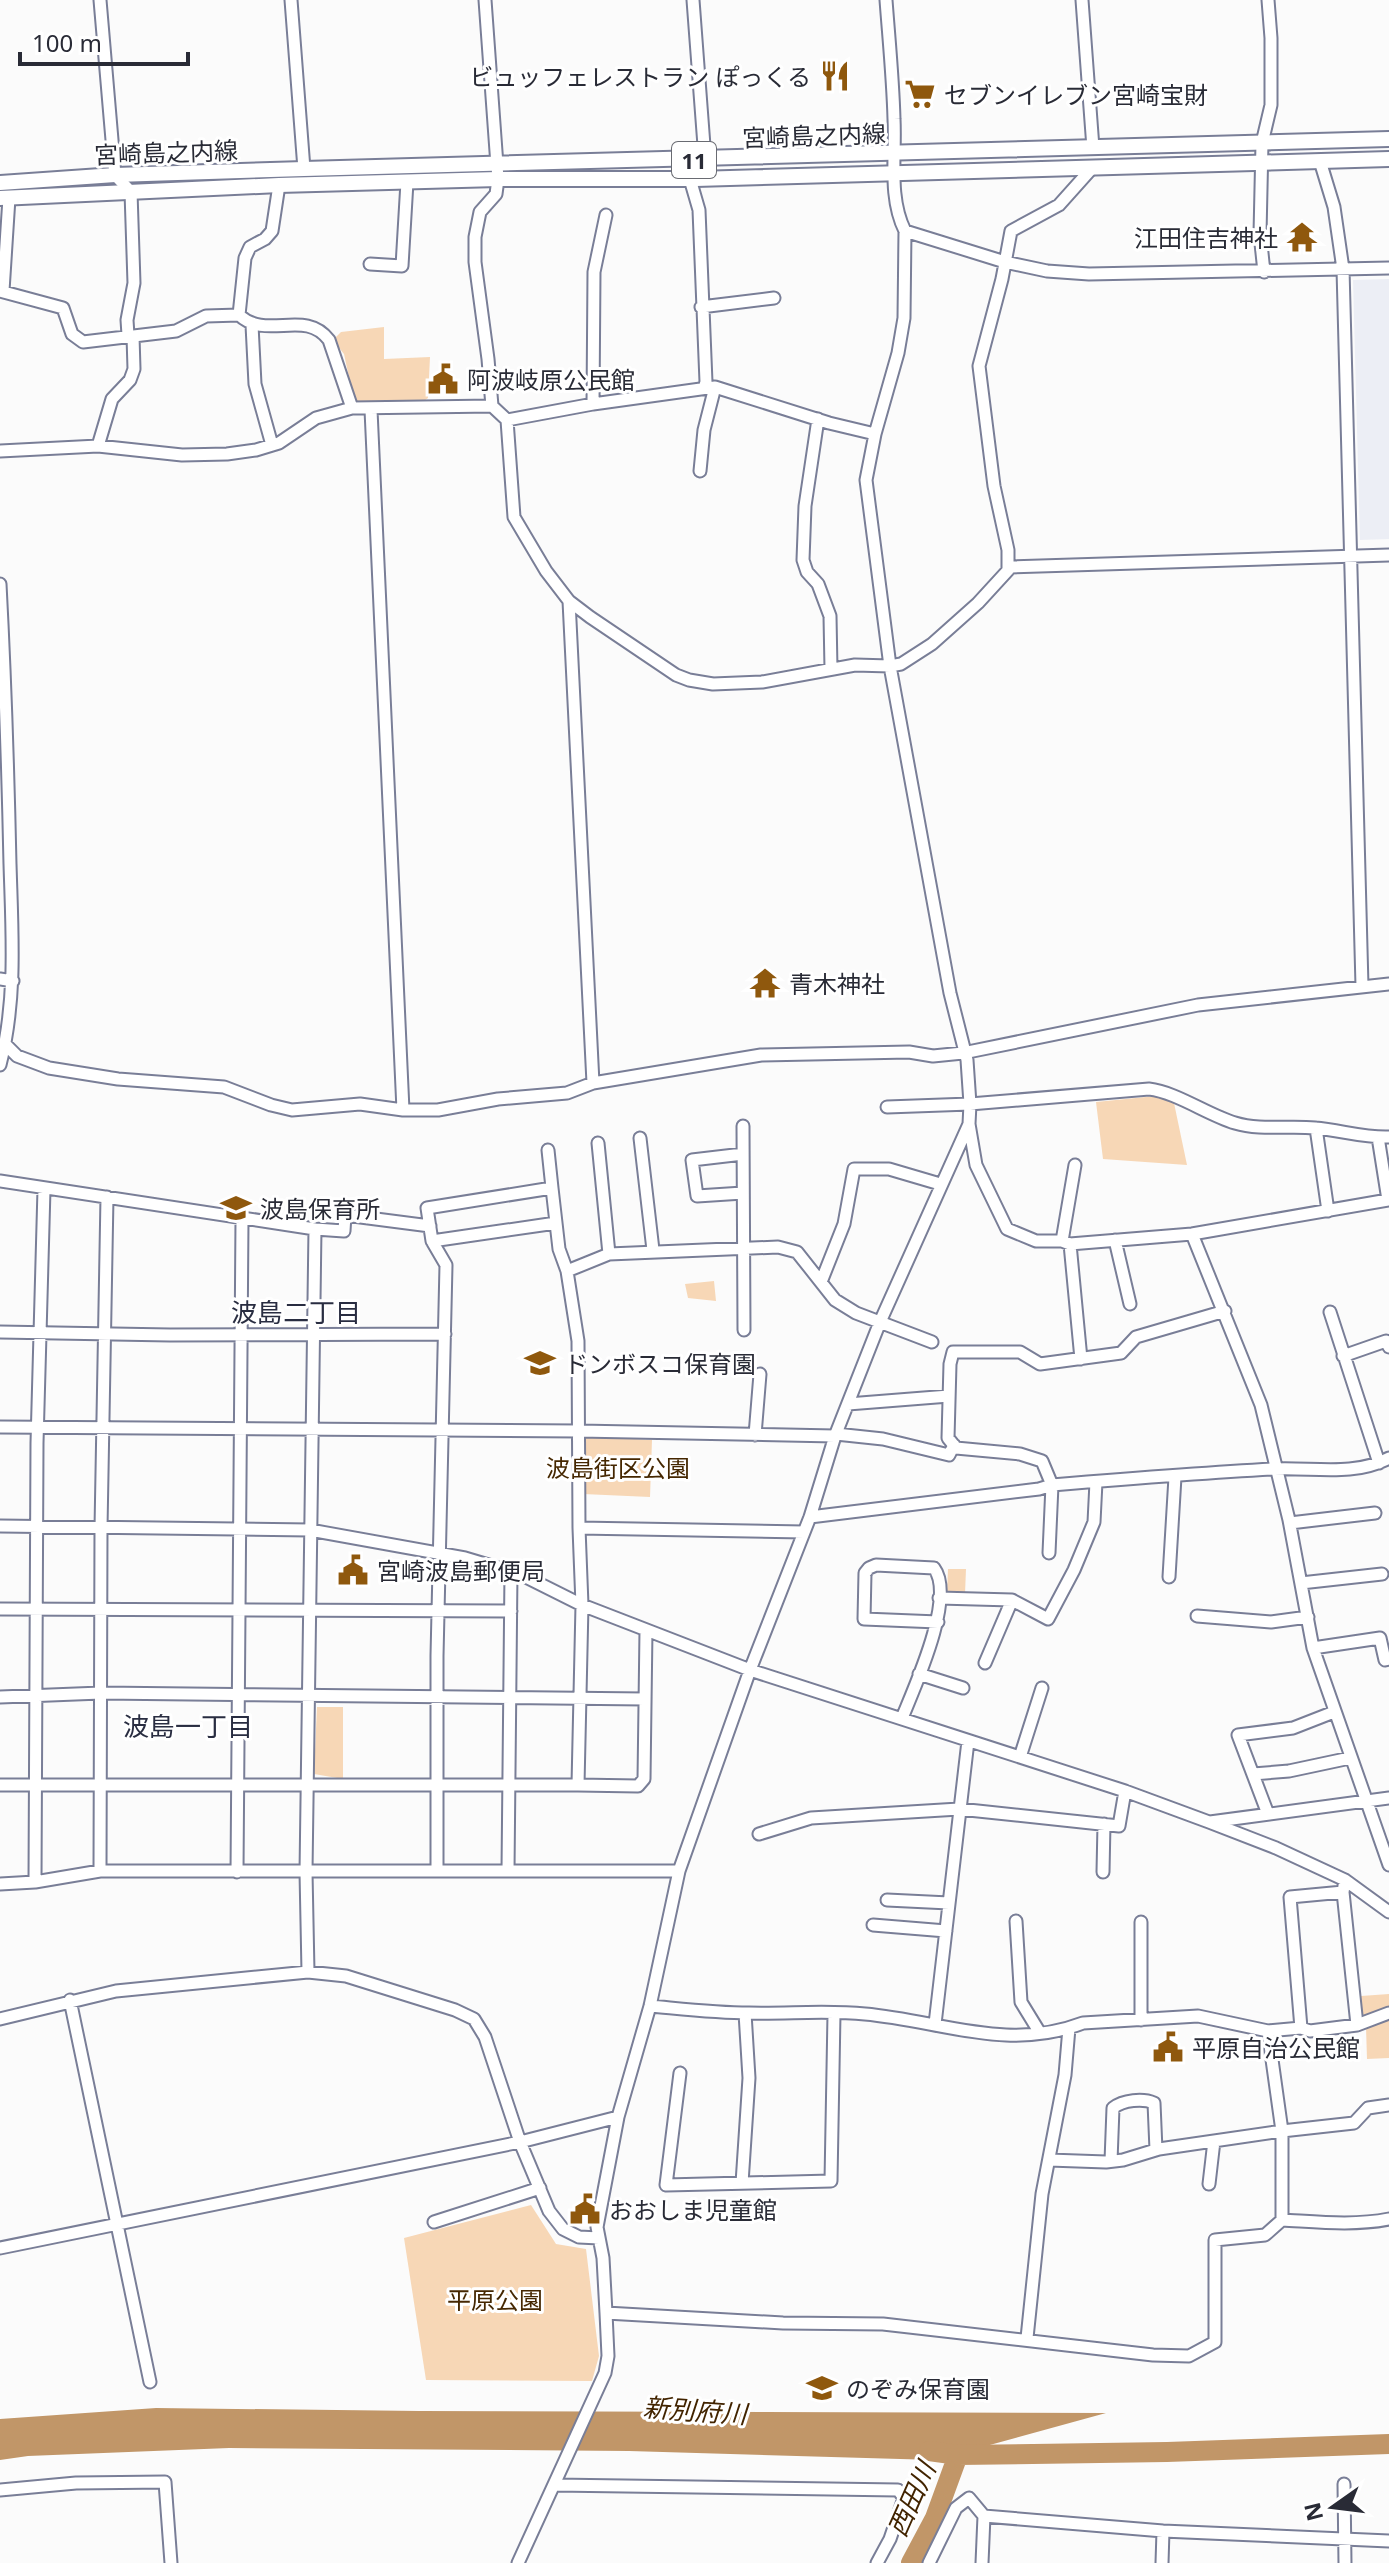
<svg xmlns="http://www.w3.org/2000/svg" width="1389" height="2563" viewBox="0 0 1389 2563" font-family="'Noto Sans','Noto Sans JP',sans-serif">
  <style>
    .built { fill: #eceef5 }
    .green { fill: #f7d7b6 }
    .water { fill: #c19668 }
    .lines { fill: none; stroke-linecap: round; stroke-linejoin: round }
    .river { stroke: #c19668; stroke-width: 20 }
    .minor-casing { stroke: #797e97; stroke-width: 15 }
    .major-casing { stroke: #797e97; stroke-width: 18 }
    .minor { stroke: #fff; stroke-width: 11 }
    .major { stroke: #fff; stroke-width: 14 }
    .labels { text-anchor: middle; dominant-baseline: central; stroke-width: 6; stroke-linejoin: round; paint-order: stroke }
    .shield { fill: #fff; stroke: #696b72; stroke-width: 2 }
    .shield-label { font-size: 22px; font-weight: bold; fill: #292b36 }
    .poi-label { font-size: 24px; fill: #292b36; stroke: #fff; text-anchor: start }
    .street-label { font-size: 24px; fill: #292b36; stroke: #fff }
    .park-label { font-size: 24px; fill: #452701; stroke: #fff }
    .neighbourhood-label { font-size: 26px; fill: #292d41; stroke: #fff }
    .water-label { font-size: 26px; font-style: italic; fill: #422400; stroke: #fff }
  </style>
  <rect width="100%" height="100%" fill="#fbfbfb"/>
  <path class="built" d="M1389,279V539L1360,540L1353,280Z"/>
  <path class="green" d="M384,327V359L430,357L428,398L424,401L355,405L344,354L333,340L341,332Z
    M1166,1095L1174,1103L1187,1165L1103,1159L1096,1102Z
    M714,1281L716,1301L688,1298L685,1284Z
    M585,1436L652,1440L650,1497L583,1494Z
    M948,1569H966L965,1594L947,1593Z
    M317,1707H343V1779L314,1774Z
    M1389,1994V2008L1361,2018V1996Z
    M1389,2019V2058L1367,2059L1366,2027Z
    M531,2205L556,2244L586,2249L599,2356L592,2381L426,2380L404,2238Z"/>
  <path class="water" d="M156,2408L419,2411L1106,2413L935,2460L629,2451L229,2448L28,2456L0,2460V2419Z"/>
  <g class="lines">
    <path class="river" d="M929,2451L958,2455L1167,2452L1389,2444
      M911,2563L935,2518L958,2455"/>
    <g class="minor-casing">
      <path id="minor" d="M100,0L115,175L131,192L134,283L127,320L128,335
        M291,0L304,169
        M485,0L498,179L496,194L480,212L475,237V262L488,359L492,406L507,420L593,404L715,387L829,423L875,434
        M693,0L705,159
        M886,0C889,40 893,80 894,119C896,156 888,197 905,231L1005,262L1047,271L1089,274L1389,268
        M1082,0L1093,148
        M1320,161L1334,207L1343,269L1362,986
        M690,179L699,210L706,382L704,388
        M905,231L904,318L898,353L875,434L866,480L890,666L950,993L967,1060L970,1104L969,1124L976,1165L1007,1229L1036,1241H1062L1070,1244L1192,1234L1388,1200L1378,1137
        M370,264L402,266L407,182
        M1264,272L1260,234L1262,143L1271,105V38L1268,0
        M0,291L63,308L72,334L83,342L176,331L206,316L239,315C267,341 305,308 329,340L352,408
        M3,291L9,198
        M701,307L774,298
        M239,315L245,258L250,247L265,239L272,231L279,185
        M252,325L255,384L272,445
        M593,404L594,272L606,215
        M371,410L403,1110
        M818,419L805,506L803,560L807,572L818,584L830,616L831,669
        M507,420L514,517L546,571L569,601L590,617L676,675L689,680L713,684L762,682L855,665L890,666L901,664L932,644L978,603L1011,567L1389,555
        M98,446L112,399L130,380L134,369L133,336
        M0,451L98,446L182,455L227,454L256,450L279,443L316,418L352,408L492,406
        M700,471L704,430L715,387
        M1008,569V550L994,486L979,366L1002,279L1011,231L1059,205L1093,167
        M0,584C5,678 8,771 10,864C12,932 17,999 0,1065
        M569,601L593,1083
        M0,979L13,981
        M5,1044L17,1056L49,1068L118,1079L224,1087L271,1105L292,1110L360,1104L403,1110H438L498,1099L567,1093L593,1083L761,1055L909,1052L933,1056L963,1053L1198,1005L1389,984
        M887,1107L970,1104L1149,1089C1176,1092 1208,1115 1235,1123C1261,1131 1289,1125 1315,1128C1340,1130 1364,1138 1389,1137
        M743,1126L744,1330
        M1316,1128L1328,1211
        M640,1138L653,1250
        M598,1143L609,1254
        M743,1154L692,1160L697,1196L743,1193
        M0,1181L315,1229L306,1872L308,1972
        M315,1229L344,1231L345,1215L430,1226
        M1192,1234L1261,1405L1289,1520L1313,1648L1389,1865
        M1115,1240L1130,1304
        M432,1241L556,1223
        M1062,1241L1075,1165
        M1070,1244L1081,1359
        M567,1271L609,1254L778,1247L797,1252L835,1300L856,1313L932,1342
        M821,1282L844,1224L854,1169H889L940,1184
        M1330,1312L1379,1463
        M0,1332L170,1335L445,1334
        M1343,1356L1386,1341L1389,1347
        M848,1404L949,1396
        M0,1427L579,1431L835,1436
        M836,1434L883,1439L949,1455L954,1445
        M755,1435L760,1374
        M810,1517L1039,1489L1052,1485C1126,1479 1200,1473 1274,1469C1313,1467 1353,1477 1389,1458
        M1290,1523L1375,1513
        M0,1526L310,1530L465,1558L522,1575L582,1605L750,1670L1125,1791L1209,1822L1276,1848L1345,1880L1389,1912
        M579,1528L804,1532
        M1049,1553L1052,1485L1042,1461L1020,1454L956,1448L948,1438L950,1364L953,1352H1020L1040,1364L1121,1353L1136,1337L1225,1311
        M1169,1577L1175,1477
        M1301,1583L1382,1574
        M939,1598L1012,1600L1048,1619L1074,1570L1094,1522L1096,1482
        M0,1609L511,1611
        M1197,1616L1271,1622L1308,1617
        M1313,1648L1380,1638L1385,1660L1389,1659
        M985,1663L1012,1600
        M919,1674L963,1688
        M0,1697L101,1693L645,1699
        M902,1718C915,1686 956,1597 934,1568L876,1565L869,1568L865,1573L864,1619L938,1622
        M1020,1757L1042,1688
        M1253,1774L1289,1771L1350,1758
        M0,1785H578L582,1605L579,1528L578,1341L567,1271L559,1249L552,1188
        M578,1785L638,1786L644,1779L646,1630
        M1268,1814L1238,1735L1293,1728L1334,1712
        M1210,1822L1389,1798
        M759,1834L811,1818L959,1809L1119,1826L1125,1791
        M100,1871L101,1528L107,1197
        M437,1871V1656L446,1265L432,1241L427,1208L552,1188L548,1150
        M508,1871L511,1572
        M237,1872L242,1220
        M1103,1872L1104,1824
        M35,1882L37,1443L44,1189
        M0,1884L35,1882L100,1871H679
        M1343,1892L1357,2025
        M887,1900L949,1903
        M1016,1921L1021,2002L1040,2033
        M1141,1922V2020
        M873,1925L946,1931
        M70,2000L150,2382
        M650,2006C683,2009 716,2013 749,2013C787,2014 827,2010 865,2014C942,2021 1007,2052 1083,2023L1198,2016L1268,2031L1301,2028L1310,2031L1357,2025L1389,2013
        M0,2019L116,1991L308,1972L346,1976L455,2010L474,2019L485,2037L520,2142L549,2211L563,2229L579,2237L599,2238
        M935,2024L968,1741
        M1301,2028L1290,1897L1343,1892L1345,1880
        M1268,2031L1282,2131V2220
        M680,2073L666,2185L831,2181L834,2014
        M1049,2160L1106,2162L1123,2160L1159,2149L1282,2131L1354,2123L1368,2108L1389,2105
        M1111,2161L1113,2108C1123,2100 1143,2098 1154,2103L1156,2150
        M742,2183L749,2078L745,2013
        M1209,2184L1214,2141
        M434,2222L540,2188
        M0,2248L520,2142L618,2117
        M606,2313L783,2323L883,2324L1153,2355L1189,2356L1215,2342V2240L1265,2235L1282,2220C1319,2222 1353,2226 1389,2219
        M1027,2338L1042,2194L1065,2075L1069,2028
        M1344,2484L1345,2563
        M555,2485L898,2490L904,2498L890,2539L877,2563
        M0,2490L76,2483L165,2482L171,2563
        M984,2516L1163,2531L1389,2541
        M518,2563L605,2373L608,2356L606,2313L603,2258L597,2227L618,2117L650,2006L679,1871L750,1670L810,1517L835,1436L880,1322L969,1124
        M929,2563L956,2508L969,2498L984,2516L982,2563
        M1162,2563L1163,2531"/>
    </g>
    <g class="major-casing">
      <path id="major" d="M0,183L115,175L304,169L1389,139
        M0,198L279,185L498,179H696L1389,159"/>
    </g>
    <use href="#minor" class="minor"/>
    <use href="#major" class="major"/>
  </g>
  <defs>
    <g id="restaurant-bare" transform="scale(2.4)"><path d="M-5-6h1v4h1v-4h1v4h1v-4h1v5L-1.5 .5V6h-2V.5L-5-1ZM5-6V6H3V1.5H1.5Q1.5-4 5-6Z" fill="#8f580d" stroke="#fff" stroke-width="2.5" paint-order="stroke"/></g>
    <g id="supermarket-bare" transform="scale(2.4)"><path d="M-6-5.5h2.5l.6 2H6L4.5 2H-2.5L-4.4-4H-6ZM-1.5 3.2a1.3 1.3 0 1 0 .1 0ZM3 3.2a1.3 1.3 0 1 0 .1 0Z" fill="#8f580d" stroke="#fff" stroke-width="2.5" paint-order="stroke"/></g>
    <g id="temple-bare" transform="scale(2.4)"><path d="M0-6L5-2H3V0L6.5 2.5H4V6H1.5V3h-3V6H-4V2.5H-6.5L-3 0V-2H-5Z" fill="#8f580d" stroke="#fff" stroke-width="2.5" paint-order="stroke"/></g>
    <g id="civic-bare" transform="scale(2.4)"><path d="M-.6-6.5H3V-4.5H.6V-3L4-1V1h2V6H-6V1h2V-1L-.6-3ZM-1.2 2.5V6h2.4V2.5Z" fill="#8f580d" stroke="#fff" stroke-width="2.5" paint-order="stroke"/></g>
    <g id="school-bare" transform="scale(2.4)"><path d="M0-5L7-2L0 1L-7-2ZM-4 1L0 2.5L4 1V4Q0 6-4 4Z" fill="#8f580d" stroke="#fff" stroke-width="2.5" paint-order="stroke"/></g>
  </defs>
  <g fill-rule="evenodd">
    <use href="#restaurant-bare" x="835" y="76"/>
    <use href="#supermarket-bare" x="920" y="94"/>
    <use href="#temple-bare" x="1302" y="237"/>
    <use href="#civic-bare" x="443" y="379"/>
    <use href="#temple-bare" x="765" y="983"/>
    <use href="#school-bare" x="236" y="1208"/>
    <use href="#school-bare" x="540" y="1363"/>
    <use href="#civic-bare" x="353" y="1570"/>
    <use href="#civic-bare" x="1168" y="2047"/>
    <use href="#civic-bare" x="585" y="2209"/>
    <use href="#school-bare" x="822" y="2388"/>
  </g>
  <g class="labels">
    <rect class="shield" x="672" y="142" width="44" height="36" rx="6"/>
    <g class="shield-label">
      <text x="694" y="160">11</text>
    </g>
    <g class="poi-label">
      <text x="811" y="76" text-anchor="end">ビュッフェレストラン ぽっくる</text>
      <text x="944" y="94">セブンイレブン宮崎宝財</text>
      <text x="1278" y="237" text-anchor="end">江田住吉神社</text>
      <text x="467" y="379">阿波岐原公民館</text>
      <text x="789" y="983">青木神社</text>
      <text x="260" y="1208">波島保育所</text>
      <text x="564" y="1363">ドンボスコ保育園</text>
      <text x="377" y="1570">宮崎波島郵便局</text>
      <text x="1192" y="2047">平原自治公民館</text>
      <text x="609" y="2209">おおしま児童館</text>
      <text x="846" y="2388">のぞみ保育園</text>
    </g>
    <g class="street-label">
      <text transform="translate(814 135) rotate(-2)">宮崎島之内線</text>
      <text transform="translate(166 152) rotate(-2)">宮崎島之内線</text>
    </g>
    <g class="park-label">
      <text x="618" y="1467">波島街区公園</text>
      <text x="495" y="2299">平原公園</text>
    </g>
    <g class="neighbourhood-label">
      <text x="296" y="1312">波島二丁目</text>
      <text x="188" y="1726">波島一丁目</text>
    </g>
    <g class="water-label">
      <text transform="translate(695 2410) rotate(4)">新別府川</text>
      <text transform="translate(911 2499) rotate(-66)">西田川</text>
    </g>
  </g>
  <g transform="translate(1333 2507) rotate(256)" stroke="#ffffff" stroke-width="6" paint-order="stroke">
  <path d="M0-6L14 30L0 20L-14 30Z" fill="#292b36"/>
  <text y="-12" font-size="22" font-weight="bold" text-anchor="middle" fill="#292b36">N</text>
  </g>
  <path d="M20 52v12h168v-12" fill="none" stroke="#292b36" stroke-width="4"/>
  <text x="32" y="52" font-size="24" fill="#292b36" stroke="#ffffff" stroke-width="6" paint-order="stroke">100 m</text>
</svg>
